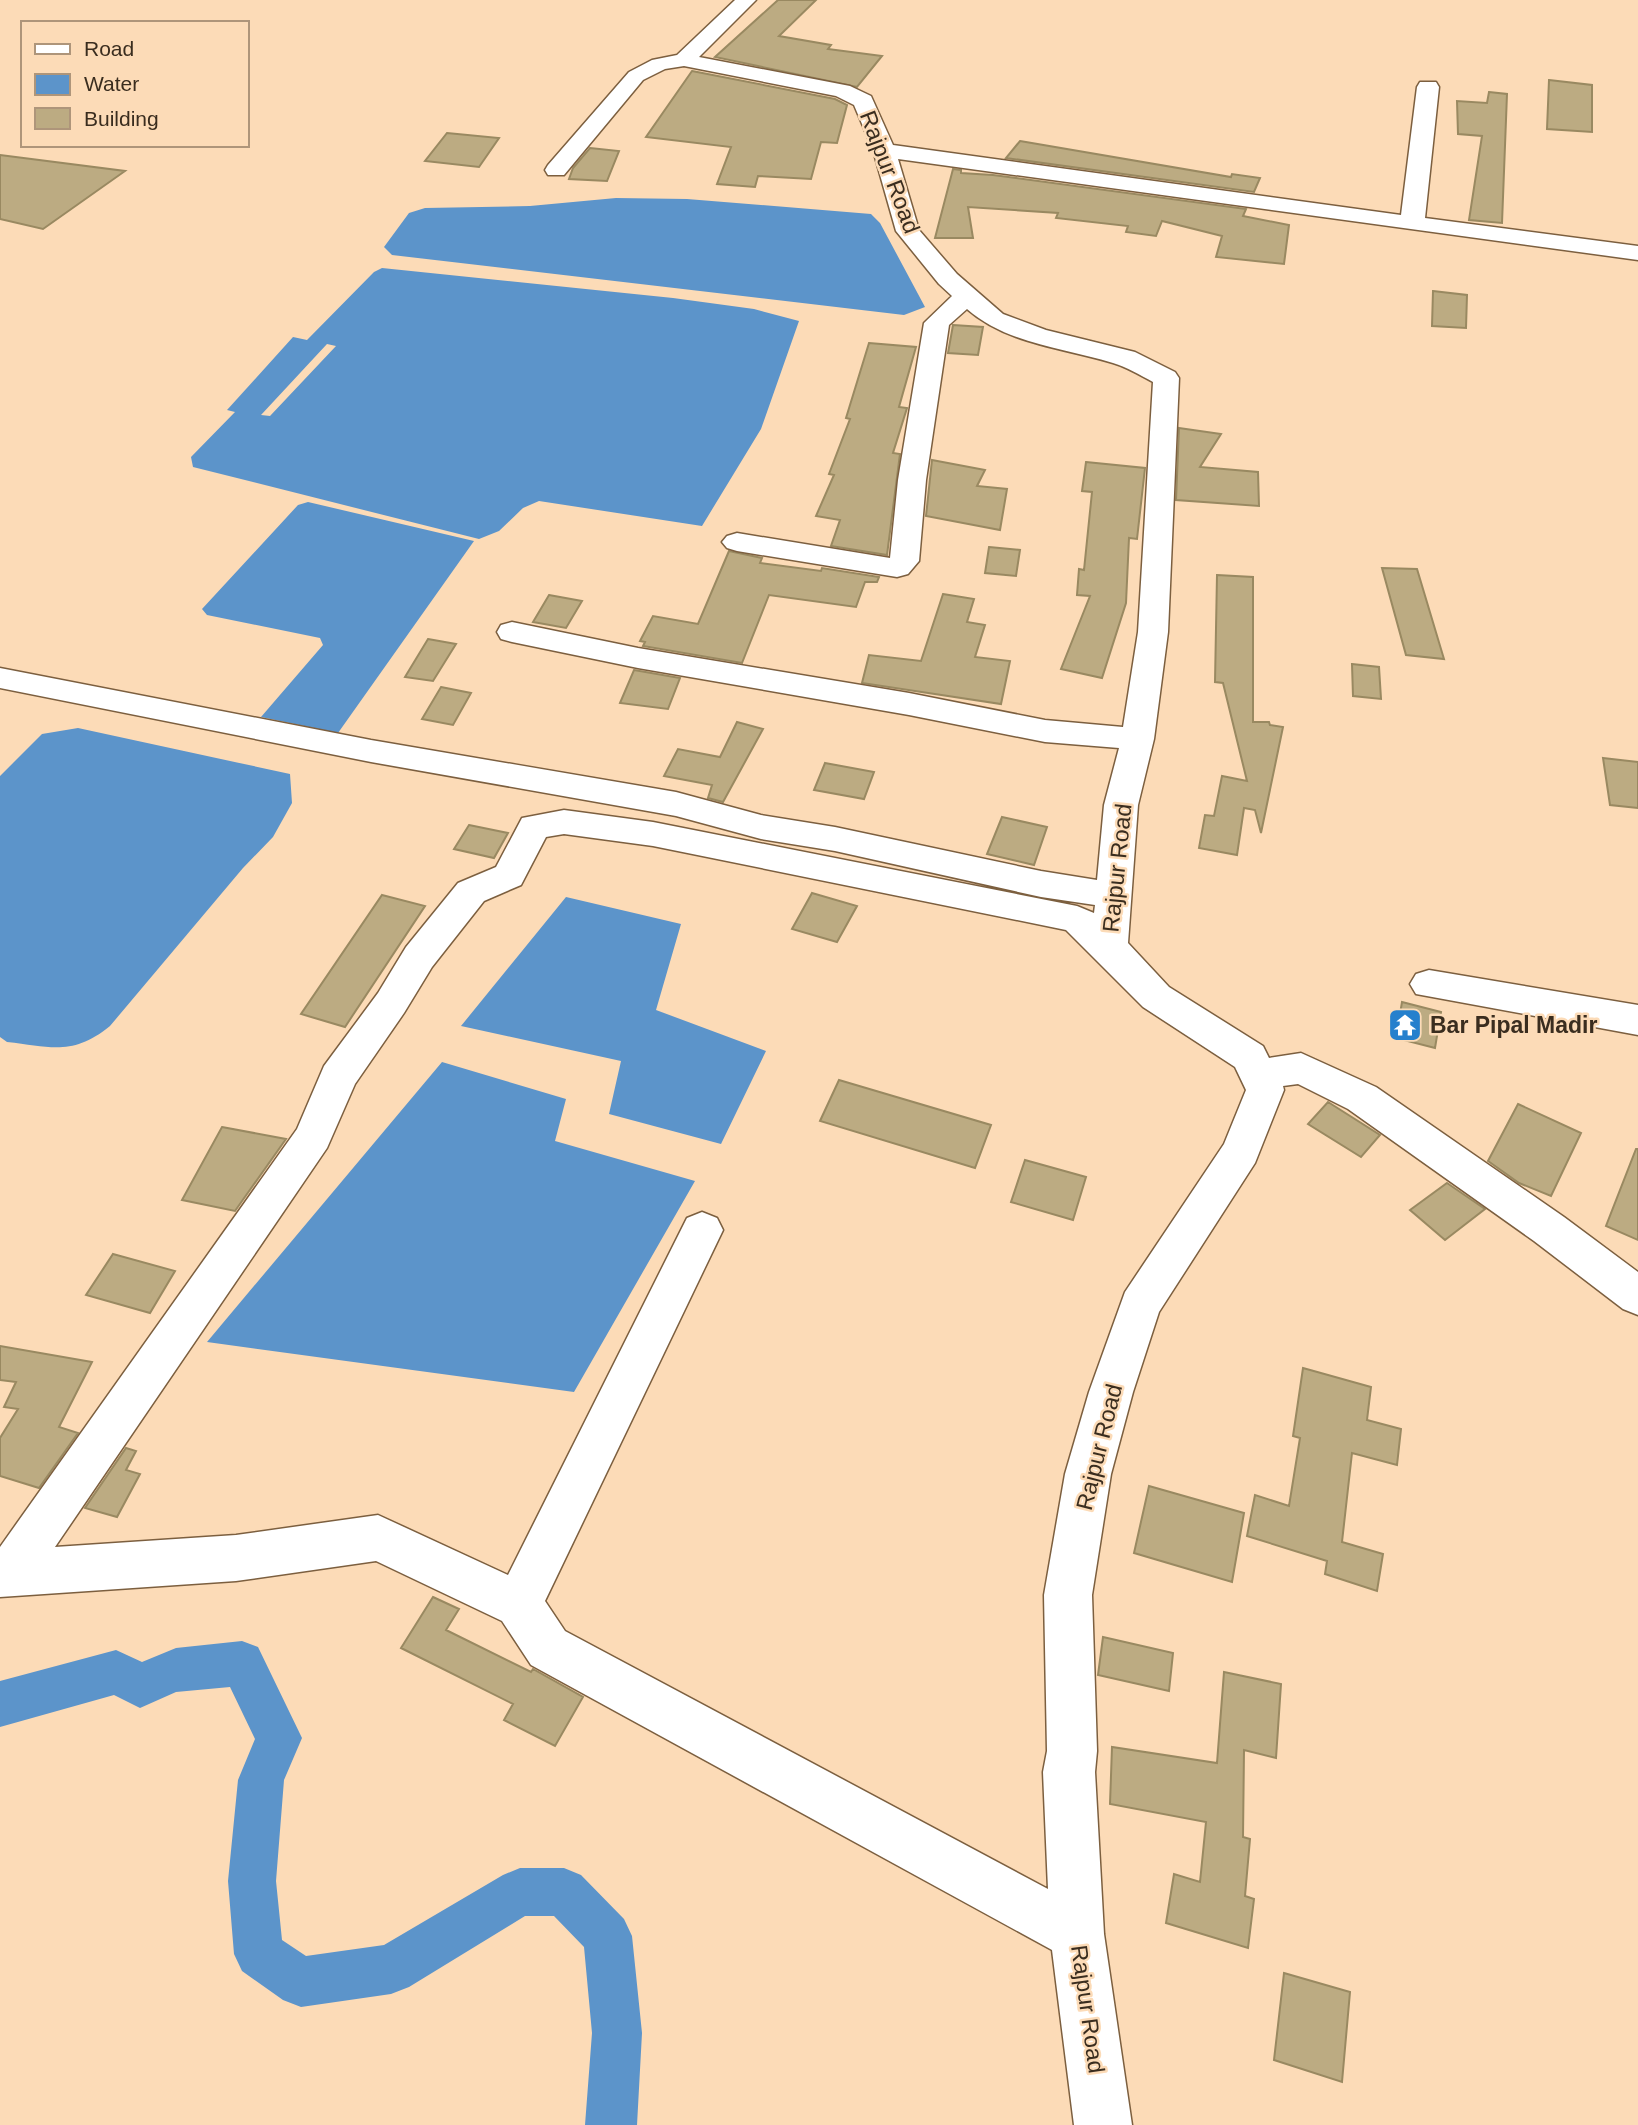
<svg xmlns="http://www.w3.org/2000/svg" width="1638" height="2125" viewBox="0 0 1638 2125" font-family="Helvetica,sans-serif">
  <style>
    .water { fill: #5c94ca; fill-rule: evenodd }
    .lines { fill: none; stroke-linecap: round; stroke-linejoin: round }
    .canal { fill: #5c94ca; fill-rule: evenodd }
    .building { fill: #bcab82; stroke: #998961; stroke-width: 2 }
    .minor-casing { stroke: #7c5f3f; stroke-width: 3 }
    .minor { fill: #fff; fill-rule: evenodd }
    .labels { text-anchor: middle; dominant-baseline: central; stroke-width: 5; stroke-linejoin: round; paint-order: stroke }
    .street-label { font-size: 23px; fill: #3a2d1f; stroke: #fcdbb7 }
    .poi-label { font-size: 23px; font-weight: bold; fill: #3a2d1f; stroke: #fcdbb7; text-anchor: start }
  </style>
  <rect width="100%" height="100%" fill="#fcdbb7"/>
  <path class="water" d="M616,198L687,199L871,214L880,223L925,307L904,315L392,255L384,247L409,213L425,208L530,206Z
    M382,268L673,298L754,309L799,321L761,429L702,526L539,501L523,508L499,531L479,539L193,467L191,457L235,412L227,410L293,337L307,340L374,272ZM327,344L336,346L270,416L261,415Z
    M308,502L474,541L338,733L261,717L323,645L320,638L207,615L202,609L298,505Z
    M78,728L290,774L292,803L273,837L243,868L110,1026C73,1056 52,1047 7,1042L0,1037V776L42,734Z
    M566,897L681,924L656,1010L766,1051L721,1144L609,1114L621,1061L461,1026Z
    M442,1062L566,1099L555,1141L695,1181L574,1392L207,1342Z"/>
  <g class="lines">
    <path class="canal" d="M242,1641L258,1647L302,1738L284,1780L276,1881L282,1940L306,1956L384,1945L503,1875L520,1868H564L581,1875L624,1919L632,1936L642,2033L637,2125H585L592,2033L584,1947L554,1916H525L409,1987L391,1994L301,2007L283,2000L242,1971L234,1954L228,1881L238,1780L255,1739L230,1687L176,1692L140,1708L114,1695L0,1727V1681L116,1650L142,1662L176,1648Z"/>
  </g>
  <path class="building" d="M778,0H816L779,36L831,45L828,49L882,56L857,87L715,57Z
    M692,71L835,99L847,105L837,143L821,142L811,179L758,176L755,187L717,184L731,147L646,137Z
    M1549,80L1592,85V132L1547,129Z
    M1489,92L1507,94L1502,223L1469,220L1482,136L1458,134L1457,101L1487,103Z
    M447,133L499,138L479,167L425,161Z
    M1020,141L1231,177L1232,174L1260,178L1254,192L1006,158Z
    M590,148L619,151L607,181L569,179L573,168Z
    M0,155L125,171L43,229L0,219Z
    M953,169L961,170V173L993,175L1246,209L1243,216L1289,225L1284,264L1216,257L1222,236L1162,221L1156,236L1126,232L1128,226L1056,218L1058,213L968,207L973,238H935Z
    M1433,291L1467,295L1466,328L1432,326Z
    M953,325L983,327L978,355L948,353Z
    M869,343L916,347L899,407L907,408L893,453L900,454L887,555L831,546L840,520L816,516L834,475L829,474L850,419L846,418Z
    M1179,428L1221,434L1200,467L1258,472L1259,506L1176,500Z
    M932,460L985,470L977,486L1007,489L1000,530L926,516Z
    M1086,462L1145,468L1137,539L1129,538L1126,603L1102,678L1061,669L1090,596L1077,595L1079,569L1084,570L1092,492L1082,491Z
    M989,547L1020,550L1016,576L985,573Z
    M729,551L762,558L760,563L821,571L822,568L879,577L877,582H865L856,607L769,595L742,663L643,646L645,642L640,641L653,616L698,624Z
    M1382,568L1417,569L1444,659L1406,655Z
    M1217,575L1253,577V722H1269L1270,725L1283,727L1261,833L1255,810L1244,808L1237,855L1199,848L1205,815L1214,816L1222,776L1247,781L1223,683L1215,682Z
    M943,594L974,599L967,622L985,625L975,657L1010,661L1001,704L862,683L869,655L921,661Z
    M549,595L582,601L566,628L533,622Z
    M428,639L456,644L433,681L405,677Z
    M1352,664L1379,667L1381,699L1353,696Z
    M634,670L680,678L668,709L620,703Z
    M441,687L471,693L453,725L422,719Z
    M737,722L763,729L723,802L708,798L712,785L664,776L678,749L720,757Z
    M1603,758L1638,762V808L1610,805Z
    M825,763L874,772L864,799L814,790Z
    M1002,817L1047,827L1034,865L987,854Z
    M469,825L508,833L494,858L454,849Z
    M812,893L857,906L837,942L792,929Z
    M382,895L425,906L345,1027L301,1014Z
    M1402,1002L1441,1012L1435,1048L1396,1038Z
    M839,1080L991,1125L975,1168L820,1121Z
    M1328,1102L1380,1135L1361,1157L1308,1124Z
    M1518,1104L1581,1133L1551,1196L1519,1183L1488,1161Z
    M222,1127L286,1139L235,1211L182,1200Z
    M1636,1149H1638V1240L1606,1226Z
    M1025,1160L1086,1177L1073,1220L1011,1202Z
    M1447,1183L1485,1209L1445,1240L1410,1210Z
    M113,1254L175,1271L150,1313L86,1295Z
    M0,1346L92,1362L59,1427L78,1433L39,1488L0,1476V1438L18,1409L4,1407L16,1382L0,1380Z
    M1303,1368L1371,1387L1367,1420L1401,1429L1397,1465L1352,1453L1342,1542L1383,1554L1377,1591L1325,1574L1327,1561L1247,1536L1255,1495L1289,1506L1300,1438L1293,1436Z
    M126,1448L136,1451L126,1470L140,1474L117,1517L85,1508Z
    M1149,1486L1244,1513L1232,1582L1134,1553Z
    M433,1597L459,1609L446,1630L531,1672L533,1669L583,1697L555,1746L504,1720L513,1704L401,1648Z
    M1103,1637L1173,1653L1169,1691L1098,1675Z
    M1224,1672L1281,1684L1276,1758L1244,1750L1243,1837L1250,1839L1245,1896L1254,1899L1248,1948L1166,1923L1174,1874L1200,1882L1206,1822L1110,1804L1112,1747L1217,1763Z
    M1284,1973L1350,1992L1342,2082L1274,2060Z"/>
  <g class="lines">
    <g class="minor-casing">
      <path id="minor" d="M735,0H756L699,57L850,86L871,96L893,145L1401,215L1417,87L1420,82H1436L1439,87L1425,218L1638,246V260L898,159L919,230L957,274L1003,314L1046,330L1135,352L1175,372L1179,378L1168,632L1154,739L1138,805L1128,943L1169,987L1263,1046L1269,1058L1301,1053L1376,1087L1564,1217L1638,1272V1315L1623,1309L1534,1241L1348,1109L1298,1084L1283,1086L1284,1090L1255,1163L1159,1312L1133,1392L1111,1474L1092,1595L1097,1751L1095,1772L1104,1934L1132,2125H1074L1052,1950L531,1665L502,1621L376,1561L236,1581L0,1597V1547L297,1129L324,1066L378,993L406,947L458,883L496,867L522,818L564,810L653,822L1077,906L1094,913L1095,905L1041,897L835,851L761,839L676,816L371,762L0,688V668L371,740L676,792L761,815L835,827L1041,871L1097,880L1104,805L1119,748L1045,742L909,715L638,668L512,642L501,639L497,632L501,625L512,622L638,648L909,693L1045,720L1123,727L1138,632L1153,382C1140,375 1127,367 1113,363C1064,348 1007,344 967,309L949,325L926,480L919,561L908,574L897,577L737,551L727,548L722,542L727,536L737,533L890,558L898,480L924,323L952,296L939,284L896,231L873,150L854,105L836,96L684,66L665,69L643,80L564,175H548L545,170L548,165L629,72L652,60L677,55ZM564,834L653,846L1066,930L1143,1007L1235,1067L1246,1090L1224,1144L1125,1292L1089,1392L1065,1474L1044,1595L1047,1751L1043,1772L1048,1889L565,1631L545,1601L723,1230L717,1218L702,1212L687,1218L508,1575L378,1515L236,1535L55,1547L327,1148L355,1084L404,1013L432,967L484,901L521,885L546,837Z
        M1429,970L1638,1005V1035L1416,994L1410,984L1416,974Z"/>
    </g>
    <use href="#minor" class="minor"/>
  </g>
  <defs>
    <g id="temple-square" transform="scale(1.75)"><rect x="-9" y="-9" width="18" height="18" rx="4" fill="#2580cd" stroke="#fcdbb7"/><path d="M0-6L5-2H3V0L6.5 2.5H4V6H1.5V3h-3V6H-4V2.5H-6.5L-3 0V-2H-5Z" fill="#fff"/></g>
  </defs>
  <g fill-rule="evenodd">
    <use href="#temple-square" x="1405" y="1025"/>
  </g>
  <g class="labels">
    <g class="street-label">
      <text transform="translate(890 172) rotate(69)">Rajpur Road</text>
      <text transform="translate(1117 868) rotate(-84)">Rajpur Road</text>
      <text transform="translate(1099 1447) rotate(-76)">Rajpur Road</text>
      <text transform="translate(1088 2009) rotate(82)">Rajpur Road</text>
    </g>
    <g class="poi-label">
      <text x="1430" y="1025">Bar Pipal Madir</text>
    </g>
  </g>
  <rect x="21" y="21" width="228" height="126" fill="#fcdbb7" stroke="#ae957a" stroke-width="2"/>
  <rect x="35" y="44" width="35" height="10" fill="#ffffff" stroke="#ae957a" stroke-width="2"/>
  <text x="84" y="56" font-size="21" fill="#3a2d1f">Road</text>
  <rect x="35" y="74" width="35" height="21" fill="#5c94ca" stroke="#ae957a" stroke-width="2"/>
  <text x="84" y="91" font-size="21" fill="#3a2d1f">Water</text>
  <rect x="35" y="108" width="35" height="21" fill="#bcab82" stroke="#ae957a" stroke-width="2"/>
  <text x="84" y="126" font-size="21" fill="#3a2d1f">Building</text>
</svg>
